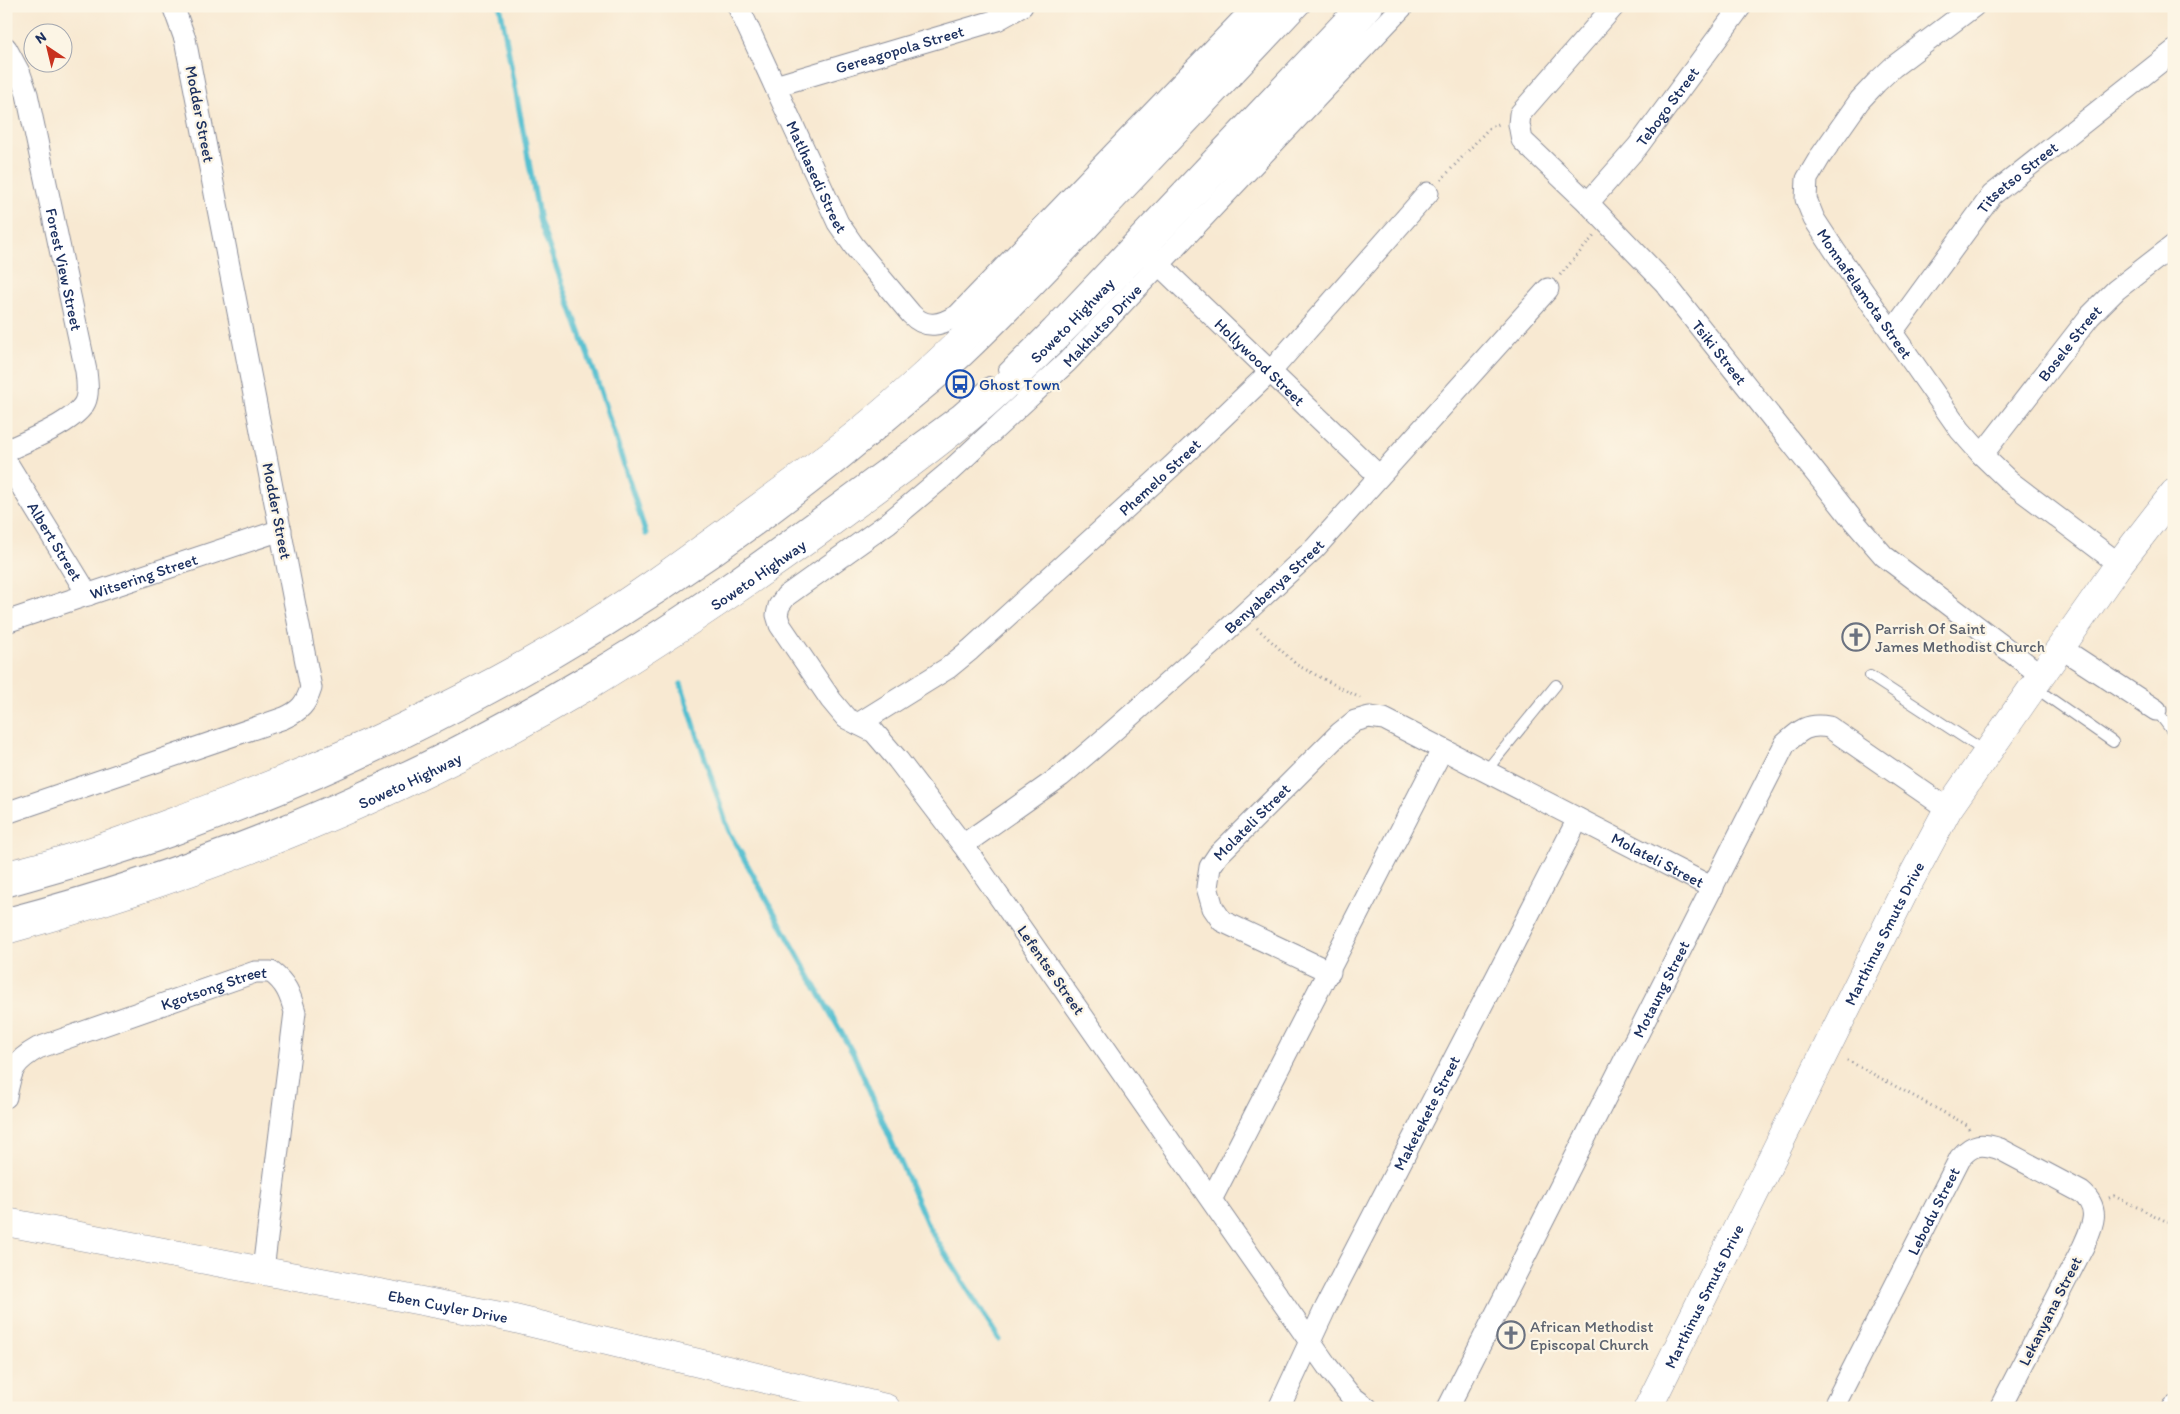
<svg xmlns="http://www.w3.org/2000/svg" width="2180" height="1414" viewBox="0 0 2180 1414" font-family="Itim,sans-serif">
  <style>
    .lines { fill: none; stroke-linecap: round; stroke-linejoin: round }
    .stream { stroke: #54bfd0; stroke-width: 5.5 }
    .lane-casing { stroke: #8a8c98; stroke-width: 12 }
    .street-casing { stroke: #8a8c98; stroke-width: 23 }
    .secondary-casing { stroke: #8a8c98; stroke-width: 29 }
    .path { stroke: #8a8c98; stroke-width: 3; stroke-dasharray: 1 4; stroke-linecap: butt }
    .lane { stroke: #fff; stroke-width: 10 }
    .street { stroke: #fff; stroke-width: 21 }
    .secondary { stroke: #fff; stroke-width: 28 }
    .labels { text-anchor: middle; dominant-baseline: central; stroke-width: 4.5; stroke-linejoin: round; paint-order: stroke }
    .street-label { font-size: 16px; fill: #1b2f5e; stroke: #fcf5e5 }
    .transit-label { font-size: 16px; fill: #164399; stroke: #fcf5e5; text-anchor: start }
    .worship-label { font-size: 16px; fill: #5b616d; stroke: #fcf5e5; text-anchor: start }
  </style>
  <rect width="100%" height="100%" fill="#fcf5e5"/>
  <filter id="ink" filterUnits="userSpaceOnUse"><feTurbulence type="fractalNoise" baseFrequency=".02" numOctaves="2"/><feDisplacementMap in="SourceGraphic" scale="10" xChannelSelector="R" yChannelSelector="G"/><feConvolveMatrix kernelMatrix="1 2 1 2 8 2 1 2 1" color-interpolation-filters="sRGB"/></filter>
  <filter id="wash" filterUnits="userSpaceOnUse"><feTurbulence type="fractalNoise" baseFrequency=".0096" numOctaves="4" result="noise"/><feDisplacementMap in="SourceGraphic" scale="20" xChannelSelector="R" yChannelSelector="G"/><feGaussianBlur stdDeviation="1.12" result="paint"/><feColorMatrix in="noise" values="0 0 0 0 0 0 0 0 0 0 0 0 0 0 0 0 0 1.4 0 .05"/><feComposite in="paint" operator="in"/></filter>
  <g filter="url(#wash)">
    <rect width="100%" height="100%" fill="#f8e9d2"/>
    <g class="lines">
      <path class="stream" d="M500,6L540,222L597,380L646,534
        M681,684L729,832L855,1057L929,1228L999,1339"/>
    </g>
  </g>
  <g filter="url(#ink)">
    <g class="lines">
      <g class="lane-casing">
        <path id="lane" d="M1004,369L1048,325L1350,6
          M1870,676L1986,752
          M2034,687L2113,742
          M2156,710L2174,734
          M1485,772L1556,685
          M6,892C63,876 120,860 175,840C440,744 686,602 900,417C922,398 945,380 967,360C1020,310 1069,257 1118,205C1181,138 1244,72 1306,6
          M6,913C211,859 410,775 592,666C720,590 837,497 957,410L989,382"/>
      </g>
      <g class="street-casing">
        <g id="street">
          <path id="s1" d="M738,6L838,223L854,246L911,314C926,330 941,325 958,315L1255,6"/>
          <path id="s2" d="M1614,6L1520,114L1519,124L1522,140L1588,203L1665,283L1852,519L1884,556L2041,675"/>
          <path id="s3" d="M1974,6L1893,67L1876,83L1860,100L1820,157L1807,179L1806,199L1814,219L1835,251L1960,430L1982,455L2009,481L2119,564"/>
          <path id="s4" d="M6,48L20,74L27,94L86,371C87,381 89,393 85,402C76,422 26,441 6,451"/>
          <path id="s5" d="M775,86L997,20L1022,6"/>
          <path id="s6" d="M1588,203L1638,146L1741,6"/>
          <path id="s7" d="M1149,255L1379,476"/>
          <path id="s8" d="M1892,332L1992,195L2174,51"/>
          <path id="s9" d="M1982,455L2090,316L2116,290L2174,245"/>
          <path id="s10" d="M6,461L88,595"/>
          <path id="s11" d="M6,622L281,530"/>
          <path d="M2061,648L2156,710"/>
          <path id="s12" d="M858,724L948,668L970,650L1172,466L1271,371L1428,193"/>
          <path d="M6,813L284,718C300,711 306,704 311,688L185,39L173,6"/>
          <path id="s13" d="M963,845L1061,776L1103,740L1215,641L1315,548L1548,289"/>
          <path id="s14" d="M1330,972L1222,921L1213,908L1207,887L1210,867L1218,855L1340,733L1355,721L1369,717L1384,719L1713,888"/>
          <path id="s15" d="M6,1097C11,1070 13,1062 38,1048L255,972H271C286,983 290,994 295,1012L263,1270"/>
          <path d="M1212,1198L1442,750"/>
          <path id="s16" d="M1279,1408L1326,1307L1578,819"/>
          <path id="s17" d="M1367,1408L1350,1395L1327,1366L963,845L898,760L874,732L846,718L831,700L780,625L777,615L779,606L786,596L888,523L949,472L1067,362L1403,6"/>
          <path id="s18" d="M1448,1408L1785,744C1800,730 1808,723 1829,727L1948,809"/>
          <path id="s19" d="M1833,1408L1960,1158C1973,1143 1982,1143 2000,1149L2081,1192C2102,1209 2092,1227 2083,1247L2000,1408"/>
          <path d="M2173,1408L2174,1407"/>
        </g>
      </g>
      <g class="secondary-casing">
        <g id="secondary">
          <path d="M6,875C70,861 132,837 194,814C317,769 439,715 552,649C622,608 689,559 754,511C801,477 848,443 891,405C1031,280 1157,141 1285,6"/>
          <path id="s20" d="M6,930C207,874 407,794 586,687C665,639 742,587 817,533C873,491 931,451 984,405C1055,342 1119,271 1185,202C1246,137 1311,74 1369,6"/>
          <path id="s21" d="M6,1222L511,1318L886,1408"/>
          <path id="s22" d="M1648,1408L1906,888L1948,809L2119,564L2174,493"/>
        </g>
      </g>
      <path class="path" d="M1441,180L1490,127L1499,124
        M1560,275L1594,236
        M1257,628L1297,665L1360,698
        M1847,1060L1967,1125L1969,1129
        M2109,1198L2114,1196L2174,1225"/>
      <use href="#lane" class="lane"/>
      <use href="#street" class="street"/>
      <use href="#secondary" class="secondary"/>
    </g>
  </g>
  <defs>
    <g id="bus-ring" transform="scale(1.4375)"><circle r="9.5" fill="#fcf5e5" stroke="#1a4fb4" stroke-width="1.5"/><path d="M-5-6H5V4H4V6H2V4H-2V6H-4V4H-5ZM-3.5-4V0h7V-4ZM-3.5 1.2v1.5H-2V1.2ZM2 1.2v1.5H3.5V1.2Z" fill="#1a4fb4"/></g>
    <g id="church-ring" transform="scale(1.4375)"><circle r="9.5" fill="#fcf5e5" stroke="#6b7280" stroke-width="1.5"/><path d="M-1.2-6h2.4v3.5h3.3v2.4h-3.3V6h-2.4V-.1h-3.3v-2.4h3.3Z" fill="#6b7280"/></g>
  </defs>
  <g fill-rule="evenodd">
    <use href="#bus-ring" x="960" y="384"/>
    <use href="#church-ring" x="1856" y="637"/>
    <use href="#church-ring" x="1511" y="1335"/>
  </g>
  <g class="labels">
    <g class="street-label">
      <text stroke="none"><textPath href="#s5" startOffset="130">Gereagopola Street</textPath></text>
      <text stroke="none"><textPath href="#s6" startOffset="125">Tebogo Street</textPath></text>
      <text transform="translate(200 114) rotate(79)">Modder Street</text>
      <text stroke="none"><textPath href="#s1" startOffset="188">Matlhasedi Street</textPath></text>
      <text stroke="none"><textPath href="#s8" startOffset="200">Titsetso Street</textPath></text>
      <text stroke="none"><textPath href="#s4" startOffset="230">Forest View Street</textPath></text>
      <text stroke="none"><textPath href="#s3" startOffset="375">Monnafelamota Street</textPath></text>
      <text stroke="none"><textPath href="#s20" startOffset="1241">Soweto Highway</textPath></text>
      <text stroke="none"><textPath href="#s17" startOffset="1432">Makhutso Drive</textPath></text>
      <text stroke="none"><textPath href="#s9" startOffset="142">Bosele Street</textPath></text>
      <text stroke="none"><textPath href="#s2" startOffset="460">Tsiki Street</textPath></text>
      <text stroke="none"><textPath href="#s7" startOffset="154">Hollywood Street</textPath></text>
      <text stroke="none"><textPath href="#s12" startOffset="391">Phemelo Street</textPath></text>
      <text transform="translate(277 511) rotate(79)">Modder Street</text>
      <text stroke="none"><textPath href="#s10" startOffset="94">Albert Street</textPath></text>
      <text stroke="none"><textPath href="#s20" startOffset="836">Soweto Highway</textPath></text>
      <text stroke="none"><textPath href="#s11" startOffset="145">Witsering Street</textPath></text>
      <text stroke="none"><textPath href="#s13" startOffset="405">Benyabenya Street</textPath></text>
      <text stroke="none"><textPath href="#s20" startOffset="431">Soweto Highway</textPath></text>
      <text stroke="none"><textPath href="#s14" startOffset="239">Molateli Street</textPath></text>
      <text stroke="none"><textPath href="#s14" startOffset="721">Molateli Street</textPath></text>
      <text stroke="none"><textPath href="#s22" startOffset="530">Marthinus Smuts Drive</textPath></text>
      <text transform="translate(1051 970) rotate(55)">Lefentse Street</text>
      <text stroke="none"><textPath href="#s18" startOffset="470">Motaung Street</textPath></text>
      <text stroke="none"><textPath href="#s15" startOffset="248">Kgotsong Street</textPath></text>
      <text stroke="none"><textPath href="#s16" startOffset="330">Maketekete Street</textPath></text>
      <text stroke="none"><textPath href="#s19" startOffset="221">Lebodu Street</textPath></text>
      <text stroke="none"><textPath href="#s22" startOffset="125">Marthinus Smuts Drive</textPath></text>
      <text stroke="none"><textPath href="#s21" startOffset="450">Eben Cuyler Drive</textPath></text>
      <text transform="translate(2050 1311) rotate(-63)">Lekanyana Street</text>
    </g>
    <g class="transit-label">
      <text x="979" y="384">Ghost Town</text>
    </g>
    <g class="worship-label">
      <text x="1875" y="628">Parrish Of Saint<tspan x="1875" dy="18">James Methodist Church</tspan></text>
      <text x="1530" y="1326">African Methodist<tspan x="1530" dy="18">Episcopal Church</tspan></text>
    </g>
  </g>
  <rect width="2180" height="1414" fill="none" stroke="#fcf5e5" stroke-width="25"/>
  <g transform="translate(48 48) rotate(325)"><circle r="24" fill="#fcf5e5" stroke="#a2a6af"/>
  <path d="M0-4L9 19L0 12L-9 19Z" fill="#c8321e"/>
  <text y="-8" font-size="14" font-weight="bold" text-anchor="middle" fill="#1b2f5e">N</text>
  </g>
</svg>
